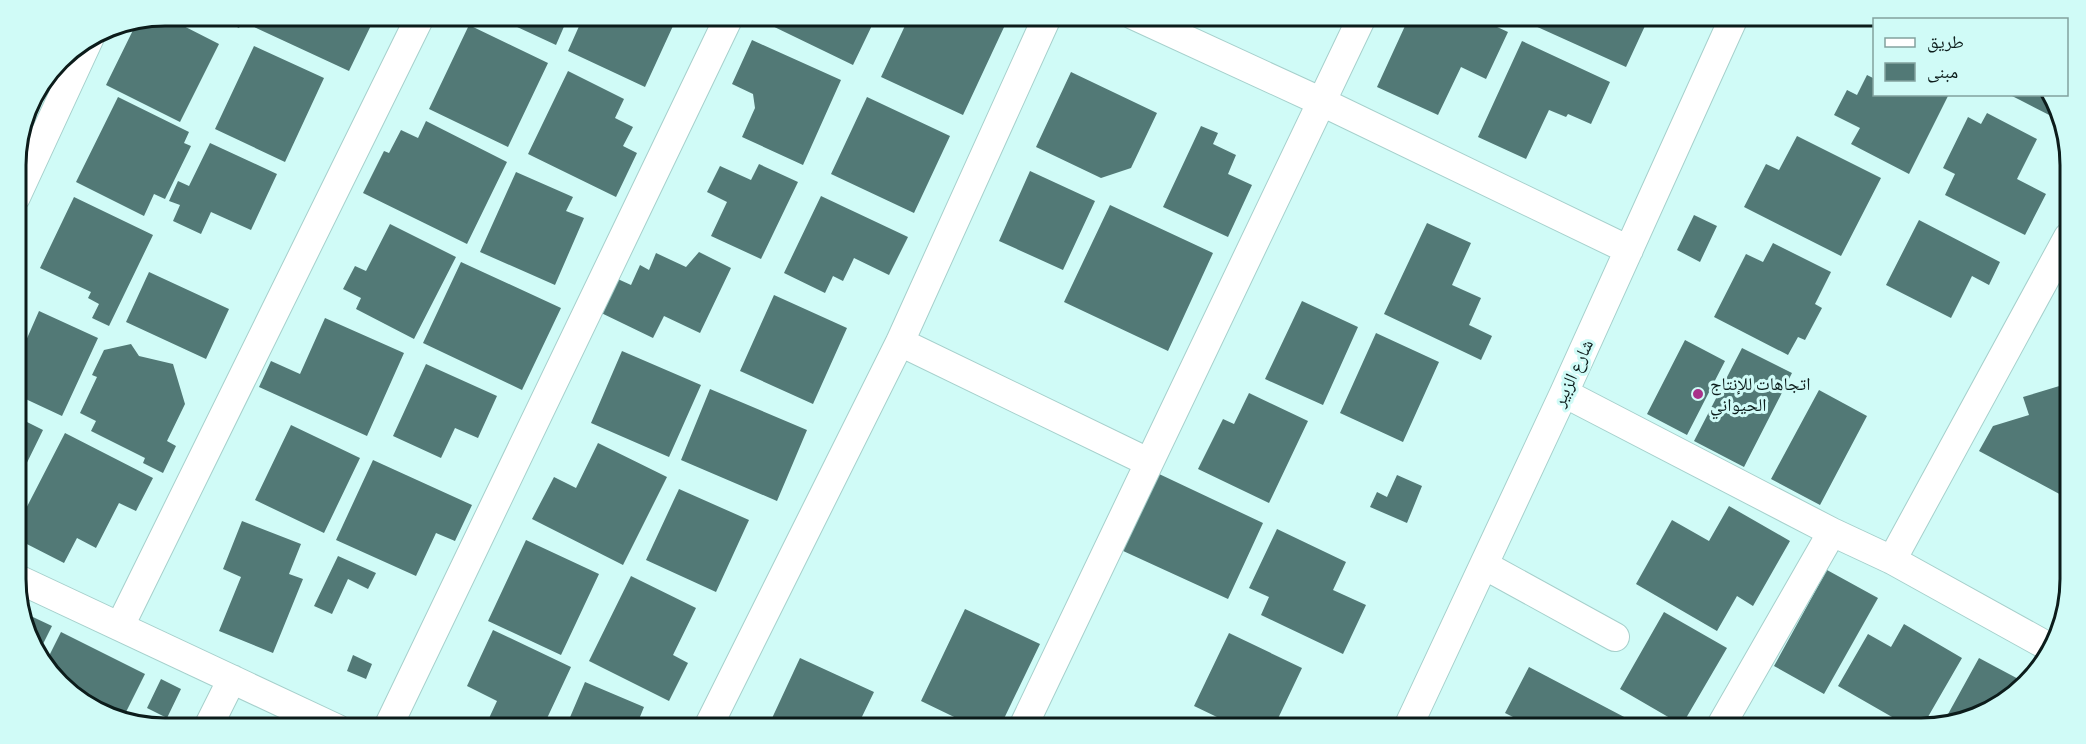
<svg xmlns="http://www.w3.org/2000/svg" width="2086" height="744" viewBox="0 0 2086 744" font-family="Bitter,'Noto Naskh Arabic',serif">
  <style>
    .building { fill: #527976 }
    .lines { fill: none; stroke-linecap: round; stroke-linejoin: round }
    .minor-casing { stroke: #a6d0cc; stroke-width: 30 }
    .minor { stroke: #fff; stroke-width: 28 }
    .poi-dot { fill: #a83289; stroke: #d0fbf7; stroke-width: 2 }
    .labels { text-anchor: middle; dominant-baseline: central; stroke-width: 6; stroke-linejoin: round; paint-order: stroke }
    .street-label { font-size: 18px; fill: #0c1c1b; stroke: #d0fbf7 }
    .poi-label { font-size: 18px; fill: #0c1c1b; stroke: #d0fbf7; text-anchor: start }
    .rim { fill: none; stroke: #0c1c1b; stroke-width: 3 }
  </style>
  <rect width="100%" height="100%" fill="#d0fbf7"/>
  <path class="building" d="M162,15L219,44L180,122L106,85L138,20Z
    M213,15H245L239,28Z
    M257,15H376L349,71L252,26Z
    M505,15H569L556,45L502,20Z
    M584,15H678L645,87L568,51Z
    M762,15H877L853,65L760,20Z
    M910,15H984L1005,25L963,115L881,77Z
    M1410,15H1471L1508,32L1486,79L1461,67L1438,115L1377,87Z
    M1538,15H1650L1626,67L1533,25Z
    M1862,15H1922L1942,18L1874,20V21Z
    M469,25L548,63L508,147L429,109Z
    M752,40L841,80L803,165L742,137L755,108L753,94L732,84Z
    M1522,41L1610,82L1591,124L1568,114L1566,117L1549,110L1526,159L1478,137Z
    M254,46L324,78L285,162L215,129Z
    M568,71L624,99L615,118L633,127L623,146L637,153L616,197L528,154Z
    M1071,72L1157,113L1131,168L1101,178L1036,147Z
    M1874,74V94H1949L1909,174L1851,144L1860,128L1834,115L1847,90L1857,95L1867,75L1873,78Z
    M2008,94H2047L2059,120L2020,100Z
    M118,97L189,132L184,143L191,146L165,199L154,194L144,216L76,182Z
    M867,97L950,136L914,213L831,174Z
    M1987,113L2037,139L2017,179L2046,194L2025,235L1945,195L1955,174L1943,168L1968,117L1981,124Z
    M426,121L507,162L467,244L363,193L384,151L389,153L401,130L418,138Z
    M1201,126L1218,133L1213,144L1236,155L1228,174L1252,185L1228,237L1163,207Z
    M1797,136L1881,178L1841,256L1744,207L1766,164L1779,170Z
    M210,143L277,174L251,230L211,212L201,234L173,221L180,205L169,201L178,181L189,186Z
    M759,164L798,182L761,259L711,236L727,202L707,192L720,166L751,180Z
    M1030,171L1095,201L1063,270L999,241Z
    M516,172L573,197L566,211L584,218L555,285L480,252Z
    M821,196L908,237L889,275L854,258L843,281L833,276L825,293L784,273Z
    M74,197L153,235L109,326L92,318L99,304L88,298L91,292L40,268Z
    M1110,205L1213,253L1168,351L1064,302Z
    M1694,215L1717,226L1700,262L1677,250Z
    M1919,220L2000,262L1989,285L1972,276L1951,318L1886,285Z
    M1427,223L1471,243L1452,285L1481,298L1469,325L1492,336L1481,360L1384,314Z
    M390,224L456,257L414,339L356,309L361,298L343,289L355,266L366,271Z
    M1773,243L1831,272L1815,304L1822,308L1805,340L1798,337L1788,355L1714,317L1746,254L1763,262Z
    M699,252L731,268L700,333L664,316L653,338L593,309L609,275L631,285L640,265L649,270L656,253L686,267Z
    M461,262L561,308L522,390L423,343Z
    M149,272L229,309L206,359L126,322Z
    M774,295L847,328L813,404L740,371Z
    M1302,301L1358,327L1323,405L1265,379Z
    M39,311L98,338L62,416L17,395L16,349L21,352Z
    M325,318L404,353L367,436L259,387L271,361L300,374Z
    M1376,333L1439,362L1403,442L1340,413Z
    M1685,340L1725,361L1687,435L1647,414Z
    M131,344L139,356L173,364L185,404L167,441L176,446L163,473L143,463L145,458L91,431L96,421L80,413L97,377L92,375L104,350Z
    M1742,348L1792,373L1744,467L1694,441Z
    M622,351L701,385L669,457L591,423Z
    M426,364L497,396L478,438L455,428L441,458L393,436Z
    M2066,384L2065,497L1979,451L1993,426L2029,415L2023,397Z
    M710,389L807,430L777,501L681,460Z
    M1819,390L1867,416L1820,505L1771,479Z
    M1249,393L1308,421L1269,503L1198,469L1223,419L1234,424Z
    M17,417L43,430L17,483Z
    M291,425L360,458L324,533L255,500Z
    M65,433L153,478L136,511L119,503L96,548L77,538L64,563L17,539V526Z
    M598,443L667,477L623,565L532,519L554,477L576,488Z
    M373,460L472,505L455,541L436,533L416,576L336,540Z
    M1157,473L1263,523L1228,599L1121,550Z
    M1397,475L1422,486L1407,523L1370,507L1377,492L1387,497Z
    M679,489L749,520L716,592L646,560Z
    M1729,506L1790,541L1753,606L1737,596L1717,631L1636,584L1672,520L1709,541Z
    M242,521L301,544L289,574L303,579L273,653L219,631L241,577L223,569Z
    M1277,529L1346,562L1333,590L1366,605L1343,654L1261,615L1269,597L1249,588Z
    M526,540L599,574L561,655L488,621Z
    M338,556L376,573L368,589L348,579L332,614L314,606Z
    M1827,570L1878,598L1824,694L1774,666Z
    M631,576L696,608L673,655L688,663L669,701L589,661Z
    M965,609L1040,644L999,729H979L921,701Z
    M18,610L52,626L39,652V651Z
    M1664,612L1727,648L1682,725L1620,689Z
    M1904,624L1962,658L1921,729H1913L1838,686L1868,634L1891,647Z
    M493,630L571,667L542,729H484L497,701L467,686Z
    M61,632L145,674L121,722L117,721L52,678L45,664Z
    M1229,633L1302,668L1273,729H1242L1194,706Z
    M353,655L372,664L366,679L347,671Z
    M800,658L874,692L856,729H767Z
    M1979,658L2024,682L2012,698L1942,725Z
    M1529,667L1647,729H1517L1521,721L1505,713Z
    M161,679L181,689L167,718L147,708Z
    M585,682L644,707L635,729H565Z
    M243,717L270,729H238Z"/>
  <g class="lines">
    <g class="minor-casing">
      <path id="minor" d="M1133,15L1322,102L1629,250
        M16,197L90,37
        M900,342L1148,462
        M1564,393L1832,532L1892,560L2049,647
        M1892,560L2068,237
        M1484,565L1615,637
        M18,579L338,729
        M120,626L421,15
        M207,729L232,679
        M387,729L730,15
        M707,729L900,342L1048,15
        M1022,729L1363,15
        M1407,729L1564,393L1735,15
        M1719,729L1832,532"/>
    </g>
    <use href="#minor" class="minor"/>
  </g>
  <circle class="poi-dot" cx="1698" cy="394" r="6"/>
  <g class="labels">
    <g class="street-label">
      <text transform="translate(1573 373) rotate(-65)">شارع الزبير</text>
    </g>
    <g class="poi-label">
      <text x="1710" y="384">اتجاهات للإنتاج<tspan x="1710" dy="21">الحيواني</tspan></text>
    </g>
  </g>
  <path d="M0 0H2086V744H0ZM165 26H1921A139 139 0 0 1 2060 165V579A139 139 0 0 1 1921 718H165A139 139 0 0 1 26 579V165A139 139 0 0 1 165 26Z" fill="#d0fbf7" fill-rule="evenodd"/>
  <path class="rim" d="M165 26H1921A139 139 0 0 1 2060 165V579A139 139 0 0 1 1921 718H165A139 139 0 0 1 26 579V165A139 139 0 0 1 165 26Z"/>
  <rect x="1873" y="18" width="195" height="78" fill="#d0fbf7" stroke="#82a29f" stroke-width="1.5"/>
  <rect x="1885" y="38" width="30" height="9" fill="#ffffff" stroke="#82a29f" stroke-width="1.5"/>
  <text x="1927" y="48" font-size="18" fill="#0c1c1b">طريق</text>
  <rect x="1885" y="63" width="30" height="18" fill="#527976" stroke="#82a29f" stroke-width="1.5"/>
  <text x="1927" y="78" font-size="18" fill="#0c1c1b">مبنى</text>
</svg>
